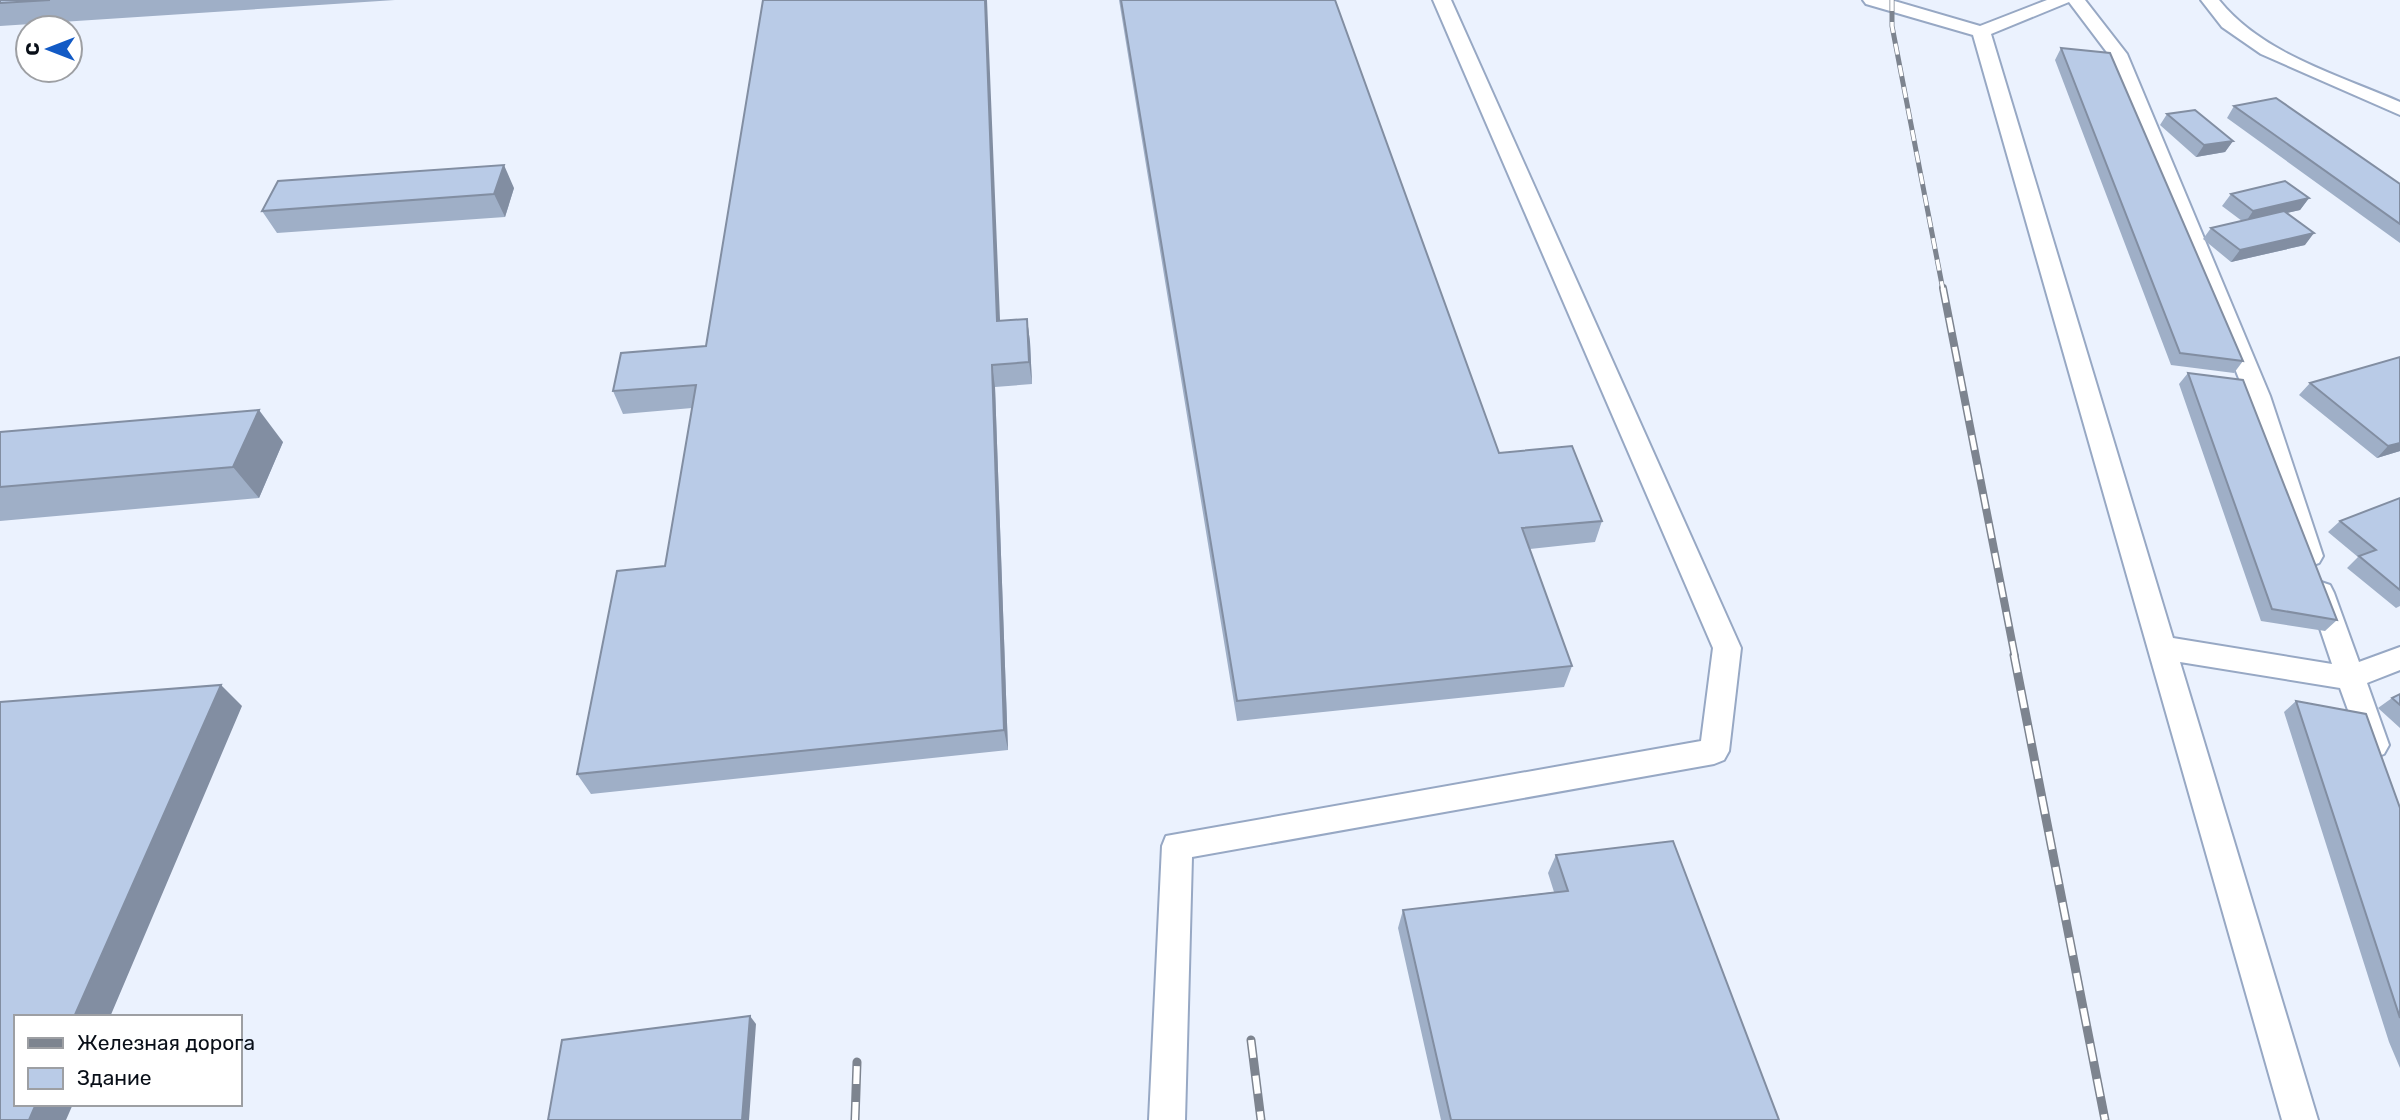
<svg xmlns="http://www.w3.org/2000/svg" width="2400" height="1120" viewBox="0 0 2400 1120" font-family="Rubik,sans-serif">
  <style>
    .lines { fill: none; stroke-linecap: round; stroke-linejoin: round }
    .service-casing { stroke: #97a8c4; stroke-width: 4 }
    .service { fill: #fff; fill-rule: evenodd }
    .rail-far2-casing { stroke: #7d848f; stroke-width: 5 }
    .rail-far1-casing { stroke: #7d848f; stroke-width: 8 }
    .rail-casing { stroke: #7d848f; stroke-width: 9 }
    .rail-far2 { stroke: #fff; stroke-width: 3.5; stroke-dasharray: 11; stroke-linecap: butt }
    .rail-far1 { stroke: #fff; stroke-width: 5; stroke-dasharray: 15; stroke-linecap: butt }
    .rail { stroke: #fff; stroke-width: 6; stroke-dasharray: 18; stroke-linecap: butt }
    .wall { fill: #9fafc7 }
    .shaded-wall { fill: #828ea2 }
    .building { fill: #b9cbe7; stroke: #828ea2; stroke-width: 2 }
  </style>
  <rect width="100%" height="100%" fill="#ebf2fe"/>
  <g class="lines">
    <g class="service-casing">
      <path id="service" d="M1433,0H1451L1741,648L1729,751L1724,760L1714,764L1192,857L1185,1120H1149L1162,846L1166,836L1701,741L1713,648Z
        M1863,0H1891L1980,26L2047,0H2085L2127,54L2270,396L2323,556L2319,563L2310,566L2301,563L2297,556L2246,396L2109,55L2069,2L1991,34L2173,638L2332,664L2308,593L2312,585L2321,582L2330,585L2334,593L2359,662L2400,647V670L2367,683L2389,745L2384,754L2374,758L2364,754L2340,688L2180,662L2318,1120H2282L1973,35L1866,4Z
        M2201,0H2219C2262,54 2339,75 2400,102V115L2261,54L2222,27Z"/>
    </g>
    <use href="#service" class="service"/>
    <g class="rail-far2-casing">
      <path id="rail-far2" d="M1892,0V26L1943,290"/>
    </g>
    <g class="rail-far1-casing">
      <path id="rail-far1" d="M1943,288L2015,657"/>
    </g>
    <g class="rail-casing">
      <path id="rail" d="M2014,655L2105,1120
        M1251,1040L1261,1120
        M855,1120L857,1062"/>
    </g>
    <use href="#rail-far2" class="rail-far2"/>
    <use href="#rail-far1" class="rail-far1"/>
    <use href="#rail" class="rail"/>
  </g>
  <path class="wall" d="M0,0H395L0,26Z
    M1119,0H1335L1499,453L1602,521L1595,542L1530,549L1572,666L1564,687L1237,721Z
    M2061,48L2243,361L2234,373L2171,365L2055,60Z
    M2234,106L2400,184V243L2227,118Z
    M2167,114L2233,141L2225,152L2196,157L2160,125Z
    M514,188L505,217L277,233L262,211Z
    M2231,194L2309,198L2300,210L2286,213L2305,245L2231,262L2203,239L2211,228L2242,221L2222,206Z
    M1027,319L1030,342L1032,384L995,387L1008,750L591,794L577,774L665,566L692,408L623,414L613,391L706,346Z
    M2400,357V451L2377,458L2299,395L2310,383Z
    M2188,373L2337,620L2325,631L2261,621L2179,384Z
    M0,432L283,442L259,498L0,521Z
    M2400,498V606L2396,608L2347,568L2358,557L2328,532L2340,521Z
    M2400,694V728L2378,708L2392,698Z
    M2296,701L2400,808V1068L2389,1042L2284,712Z
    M1556,855L1779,1120H1441L1398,928L1403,910L1554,892L1548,873Z"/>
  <path class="shaded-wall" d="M985,0H987L1001,344L997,321Z
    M2233,141L2225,152L2196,157L2204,145Z
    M504,165L514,188L505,217L494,194Z
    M2309,198L2300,210L2245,223L2253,211Z
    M2314,233L2305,245L2231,262L2240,250Z
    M1027,319L1030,342L1032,384L1029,362Z
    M992,365L995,387L1008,750L1004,730Z
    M259,410L283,442L259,498L233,467Z
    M2400,443V451L2377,458L2388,446Z
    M221,685L242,706L110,1017H74Z
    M750,1016L756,1024L749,1120H742Z
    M36,1104H73L66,1120H29Z"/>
  <path class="building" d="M0,0H50L0,3Z
    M763,0H985L997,321L1027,319L1029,362L992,365L1004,730L577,774L617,571L665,566L696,385L613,391L621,353L706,346Z
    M1121,0H1335L1499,453L1572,446L1602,521L1522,528L1572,666L1237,701Z
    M2061,48L2110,53L2243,361L2180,353Z
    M2276,98L2400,184V224L2234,106Z
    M2195,110L2233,141L2204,145L2167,114Z
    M504,165L494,194L262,211L278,181Z
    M2285,181L2309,198L2253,211L2231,194Z
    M2284,211L2314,233L2240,250L2211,228Z
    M2400,357V443L2388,446L2310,383Z
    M2188,373L2243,380L2337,620L2272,609Z
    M259,410L233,467L0,487V432Z
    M2400,498V590L2359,556L2376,550L2340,521Z
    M221,685L74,1017H16V1104H36L29,1120H0V702Z
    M2400,694V705L2392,698Z
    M2296,701L2366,714L2400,808V1018Z
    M1673,841L1779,1120H1451L1403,910L1568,891L1556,855Z
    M750,1016L742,1120H548L562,1040Z"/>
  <rect x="14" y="1015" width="228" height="91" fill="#ffffff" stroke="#9d9fa3" stroke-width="2"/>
  <rect x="28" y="1038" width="35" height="10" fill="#7d848f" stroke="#9d9fa3" stroke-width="2"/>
  <text x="77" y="1050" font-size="21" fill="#090f18">Железная дорога</text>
  <rect x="28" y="1068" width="35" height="21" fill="#b9cbe7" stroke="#9d9fa3" stroke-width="2"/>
  <text x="77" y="1085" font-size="21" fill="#090f18">Здание</text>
  <g transform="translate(49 49) rotate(270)"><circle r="33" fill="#ffffff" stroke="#9d9fa3" stroke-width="2"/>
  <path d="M0-5L12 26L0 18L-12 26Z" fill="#125ac5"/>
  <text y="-10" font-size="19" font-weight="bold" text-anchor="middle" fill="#090f18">С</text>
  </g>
</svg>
